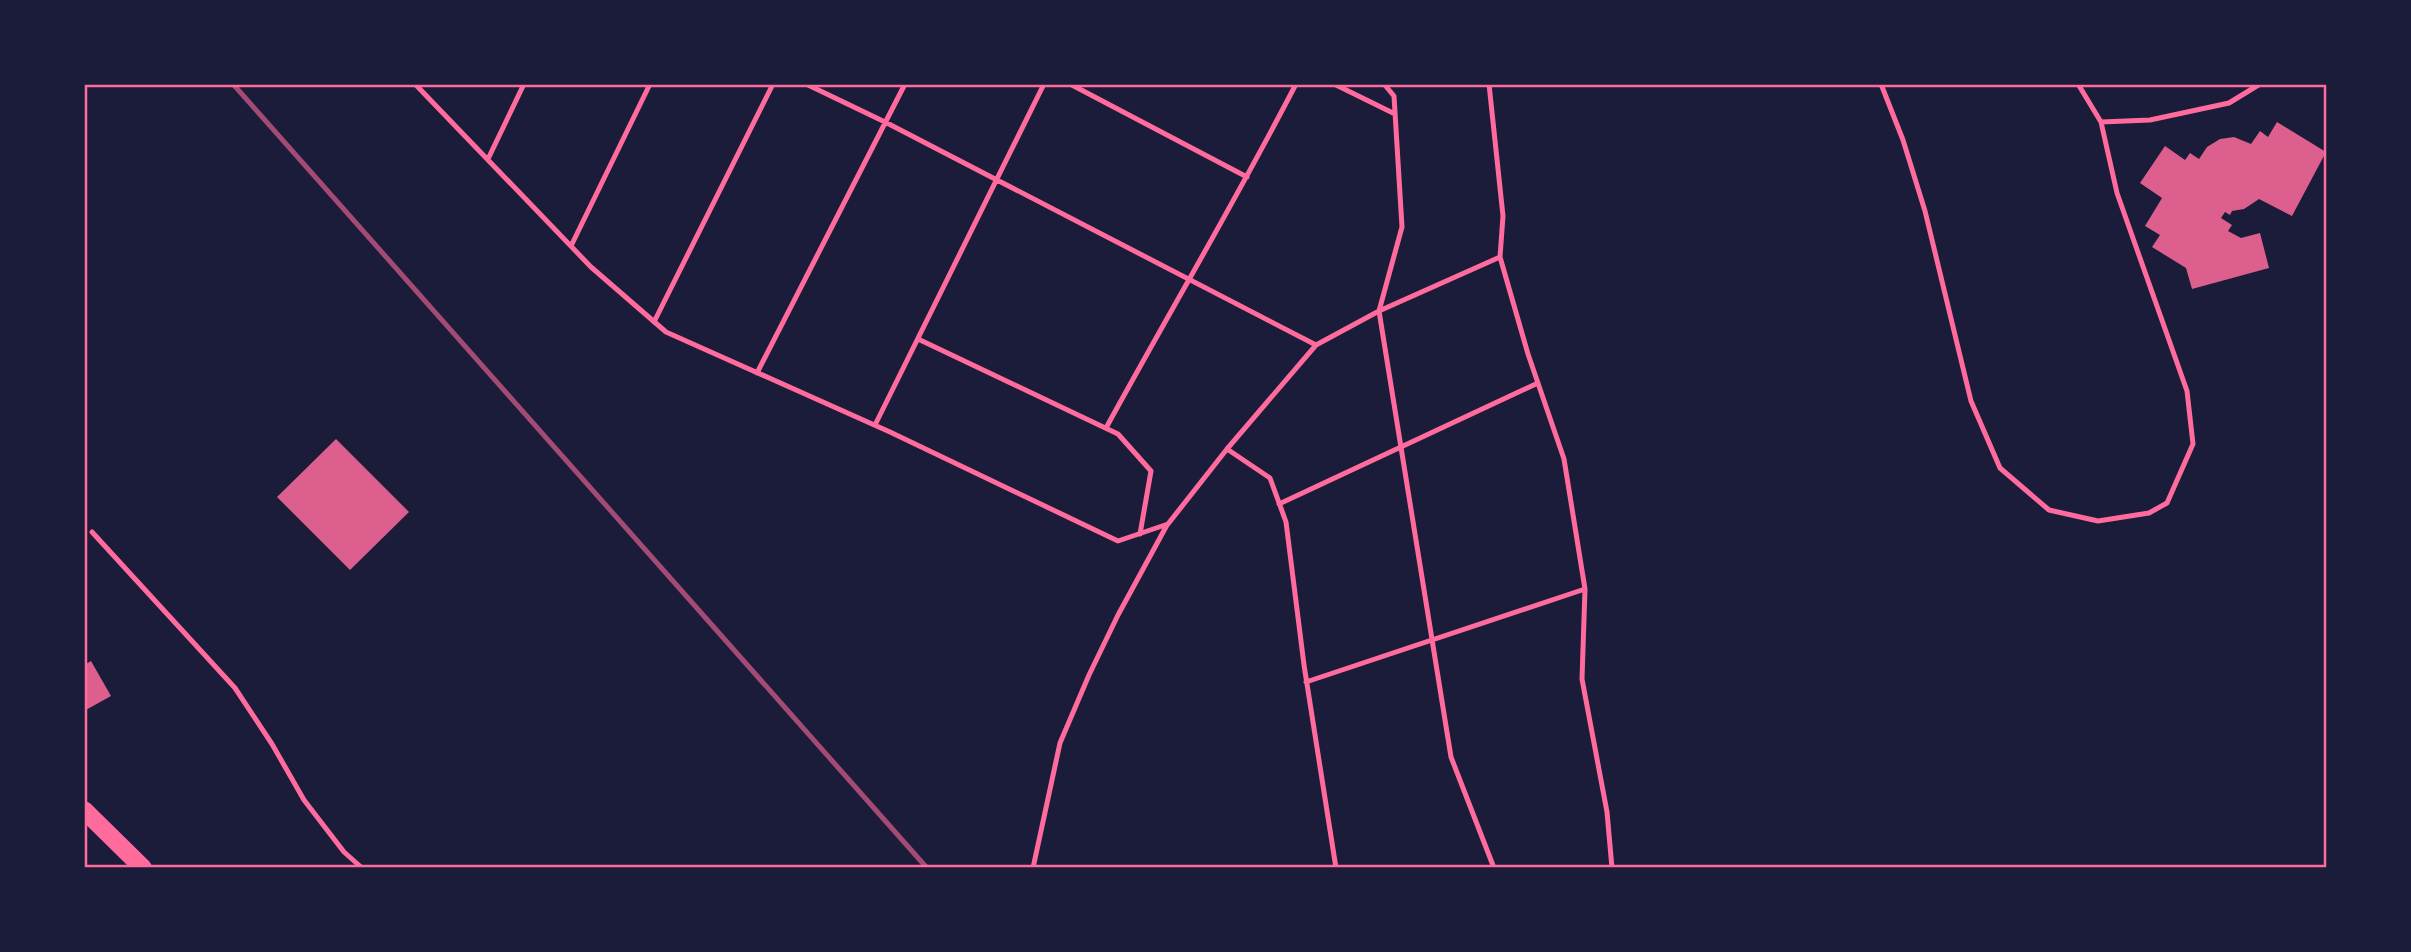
<svg xmlns="http://www.w3.org/2000/svg" width="2411" height="952" viewBox="0 0 2411 952" font-family="'Titillium Web',sans-serif">
  <style>
    .building { fill: #dd5f8e }
    .lines { fill: none; stroke-linecap: round; stroke-linejoin: round }
    .service { stroke: #ff6b9d; stroke-width: 5 }
    .primary { stroke: #ff6b9d; stroke-width: 18 }
    .rail { stroke: #a44b75; stroke-width: 5 }
    .neatline { fill: none; stroke: #ff6b9d; stroke-width: 2.5 }
  </style>
  <rect width="100%" height="100%" fill="#1b1b3a"/>
  <path class="building" d="M2277,122L2326,152L2292,216L2259,199L2244,209L2232,211L2230,215L2225,212L2221,218L2232,225L2228,231L2241,238L2260,233L2269,268L2192,289L2186,268L2152,247L2160,235L2145,226L2162,198L2140,183L2165,146L2185,160L2190,153L2199,159L2207,147L2220,139L2234,137L2251,144L2260,131L2268,137Z
    M336,439L409,512L350,570L277,497Z
    M91,661L111,696L84,711V665Z"/>
  <g class="lines">
    <path class="service" d="M415,84L591,267L666,332L890,432L1118,541L1168,524L1227,449L1316,345L1379,311L1500,257L1503,216L1489,84
      M806,84L885,122L1316,345
      M1070,84L1247,177
      M1334,84L1395,114
      M1384,84L1394,96L1402,227L1379,311L1451,757L1494,868
      M1881,84L1903,140L1925,211L1971,401L2000,468L2049,510L2098,521L2149,513L2167,503L2193,444L2187,391L2117,193L2101,122L2078,84
      M2101,122L2150,120L2229,103L2260,84
      M488,159L524,84
      M571,246L650,84
      M1500,257L1528,354L1564,459L1585,589L1582,679L1607,812L1612,868
      M654,322L773,84
      M918,339L1118,434L1151,471L1140,534
      M757,373L905,84
      M875,425L1044,84
      M1106,428C1169,313 1236,200 1296,84
      M1227,449L1270,478L1286,522L1304,665L1336,868
      M1279,504L1538,383
      M92,532L235,688L272,744L304,800L344,852L362,868
      M1306,682L1585,589
      M1033,868L1060,743L1089,675L1118,615L1167,525"/>
    <path class="primary" d="M84,810L143,868"/>
    <path class="rail" d="M233,84L927,868"/>
  </g>
  <rect width="2411" height="952" fill="none" stroke="#1b1b3a" stroke-width="172"/>
  <rect x="86" y="86" width="2239" height="780" class="neatline"/>
</svg>
